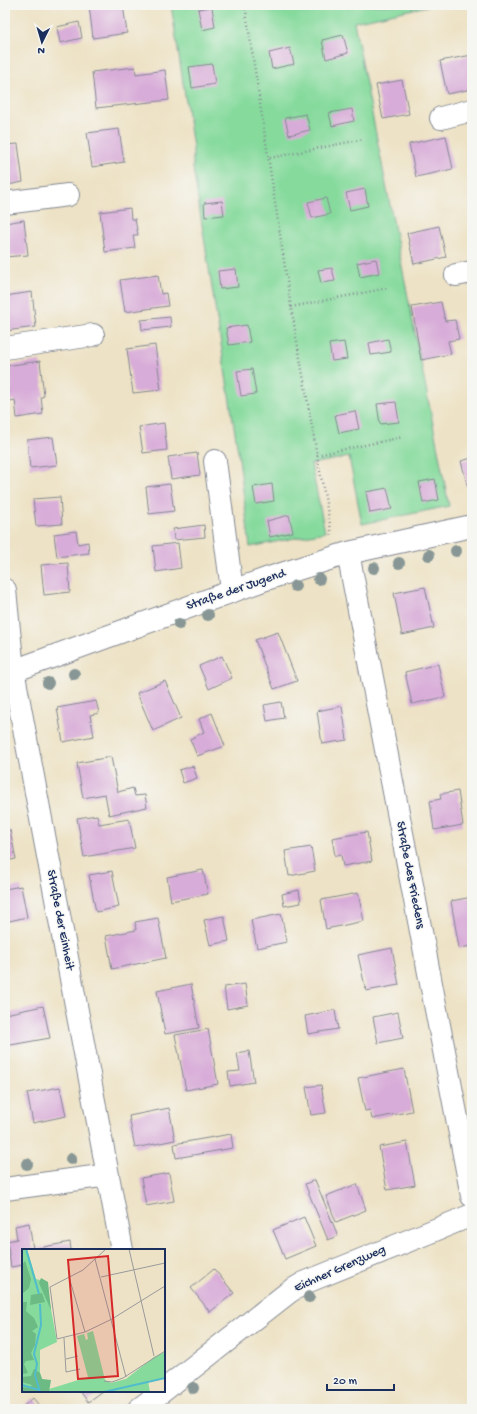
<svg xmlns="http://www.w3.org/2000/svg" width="477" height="1414" viewBox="0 0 477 1414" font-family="'Gochi Hand',sans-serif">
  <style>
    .green { fill: #85da9c; stroke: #50847d }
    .building { fill: #d8acd8 }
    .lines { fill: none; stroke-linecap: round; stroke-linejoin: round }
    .minor-casing { stroke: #848892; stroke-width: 24 }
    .path { stroke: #848892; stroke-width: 2.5; stroke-dasharray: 1 3; stroke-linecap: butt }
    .minor { stroke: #fff; stroke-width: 22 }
    .tree { fill: #889795 }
    .labels { text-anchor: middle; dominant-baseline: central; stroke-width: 3; stroke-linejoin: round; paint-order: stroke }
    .street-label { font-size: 13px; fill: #1b2f5e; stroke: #f6f6f2 }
    .inset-river { fill: none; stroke: #51bccc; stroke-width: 2 }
    .inset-road { fill: none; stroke: #999a9c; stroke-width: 1 }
    .view { fill: #d62828; fill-opacity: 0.15; stroke: #d62828; stroke-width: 2 }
    .inset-edge { fill: none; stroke: #1b2f5e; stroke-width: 2 }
  </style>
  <rect width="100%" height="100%" fill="#f6f6f2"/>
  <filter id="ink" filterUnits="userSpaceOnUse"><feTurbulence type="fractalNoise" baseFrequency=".025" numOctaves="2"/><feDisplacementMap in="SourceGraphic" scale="8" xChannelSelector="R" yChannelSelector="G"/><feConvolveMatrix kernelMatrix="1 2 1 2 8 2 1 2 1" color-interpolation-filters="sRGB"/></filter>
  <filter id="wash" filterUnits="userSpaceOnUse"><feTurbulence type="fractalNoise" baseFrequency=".012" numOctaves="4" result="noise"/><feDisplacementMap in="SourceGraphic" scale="16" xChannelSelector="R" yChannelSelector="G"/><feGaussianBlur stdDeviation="0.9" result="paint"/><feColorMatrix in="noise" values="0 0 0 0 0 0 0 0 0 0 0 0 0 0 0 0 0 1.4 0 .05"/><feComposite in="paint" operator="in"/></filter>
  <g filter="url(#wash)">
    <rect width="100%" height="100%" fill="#ede2c5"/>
    <path class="green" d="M171,5H432L354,22L449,506L362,524L349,457L311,464L325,532L250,547L239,458L193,168V147Z"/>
    <g id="blocks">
      <path class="building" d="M89,5H123L127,33L93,38Z
        M212,7L215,27L202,30L198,9Z
        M79,22L82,38L60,43L57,27Z
        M343,35L348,53L326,59L322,40Z
        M290,48L294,64L272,69L269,53Z
        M472,55V89L447,94L440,61Z
        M212,64L215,84L192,88L189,67Z
        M135,67L136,74L165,70L169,100L96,108L92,72Z
        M402,80L409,114L383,119L376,85Z
        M5,100L9,121H5Z
        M352,109L354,121L332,126L329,113Z
        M306,114L310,130L289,135L285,118Z
        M119,129L124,162L92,167L87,133Z
        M446,136L453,169L416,177L409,144Z
        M18,144L23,182L8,185L9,195L5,196V145Z
        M365,189L368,206L350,210L346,193Z
        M326,198L330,214L312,218L308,202Z
        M222,201L224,215L205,217L204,203Z
        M130,208L131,219H135L138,235H133L135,248L105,252L100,212Z
        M24,220L28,255L5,257V223Z
        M439,226L446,257L414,264L407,233Z
        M376,259L379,273L360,277L357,263Z
        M332,268L335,281L321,283L318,270Z
        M236,269L238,287L220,289L218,271Z
        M158,275L161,294L166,293L168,306L125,312L120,280Z
        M32,292L36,327L5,331V296Z
        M441,302L445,321L455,320L459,339L448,341L451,354L421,360L412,307Z
        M170,317L171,327L142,330L141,320Z
        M247,325L250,342L229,345L226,328Z
        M388,339L391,352L371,355L369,343Z
        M344,342L347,359L332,361L329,344Z
        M155,345L161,390L133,393L127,349Z
        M40,361L44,396L41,397L43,414L17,418L15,400L9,401L5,366Z
        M252,369L256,394L241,396L237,371Z
        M396,402L399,422L380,424L377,404Z
        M355,411L359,429L339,433L335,415Z
        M164,423L167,450L143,453L139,427Z
        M53,437L57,465L30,468L27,440Z
        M197,453L200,475L171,479L168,457Z
        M472,458V487L468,488L461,461Z
        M435,479L439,500L423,503L419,482Z
        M170,484L174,511L149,514L146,487Z
        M272,484L274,501L256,504L253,487Z
        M387,488L392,509L370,513L366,492Z
        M60,497L62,524L36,526L33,499Z
        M289,515L293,532L270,537L267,521Z
        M204,525L205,537L174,540L173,529Z
        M76,531L78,544L88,542L89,553L57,557L54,534Z
        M178,543L181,568L156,572L153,546Z
        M68,563L70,592L44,595L41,565Z
        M425,587L434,628L402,635L394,593Z
        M278,632L297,681L274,689L255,640Z
        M222,656L232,678L209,689L199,666Z
        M438,664L445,697L412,704L405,672Z
        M165,681L181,718L153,731L137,693Z
        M96,701L99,713L90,715L94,736L63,742L57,708Z
        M281,702L284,718L267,721L264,705Z
        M342,706L347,740L322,744L317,711Z
        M212,713L225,746L197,756L190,739L204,732L199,719Z
        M111,757L118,792L133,788L135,796L145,795L147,807L109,815L105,794L83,798L77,763Z
        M193,766L197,778L183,783L179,770Z
        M458,791L463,825L434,830L430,801L441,799L440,794Z
        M97,815L99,824L129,819L135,848L84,857L77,818Z
        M10,830L16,859L5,861V831Z
        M367,832L372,861L343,866L341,855L335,856L332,838Z
        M311,847L315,871L289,876L285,851Z
        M203,870L208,894L171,901L167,877Z
        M112,871L119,907L96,912L89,875Z
        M21,886L27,917L5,922V889Z
        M299,890L301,903L284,906L282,894Z
        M358,893L364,921L326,929L321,900Z
        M472,897V946L459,948L451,901Z
        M281,914L287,942L257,948L251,920Z
        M224,916L229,941L210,945L204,920Z
        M158,918L166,958L112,969L106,936L136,930L135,922Z
        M392,948L399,985L366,991L358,955Z
        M191,984L199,1028L165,1034L157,991Z
        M245,984L248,1005L227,1009L224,987Z
        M43,1006L50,1038L5,1046V1014Z
        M335,1010L338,1029L308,1034L305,1016Z
        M398,1012L403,1038L378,1043L373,1017Z
        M208,1029L218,1084L186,1090L175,1035Z
        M249,1051L254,1082L230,1086L228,1072L240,1071L237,1053Z
        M404,1069L412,1111L372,1119L370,1110L365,1111L358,1078Z
        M321,1085L326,1113L311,1115L306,1087Z
        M60,1087L66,1116L33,1123L27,1093Z
        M169,1108L175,1140L135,1148L129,1116Z
        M231,1134L233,1148L176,1158L174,1144Z
        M407,1142L415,1185L387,1190L379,1147Z
        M169,1173L174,1201L146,1206L141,1178Z
        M315,1180L338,1236L328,1240L305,1184Z
        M357,1184L366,1210L336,1222L326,1196Z
        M304,1217L316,1246L285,1259L273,1230Z
        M29,1223L33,1249L70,1242L71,1250H23V1265L11,1267L7,1241L17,1239L15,1226Z
        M214,1269L234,1293L210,1312L191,1288Z
        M80,1391H103L88,1402Z
        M33,1398L42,1409H20Z"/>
    </g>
  </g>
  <g filter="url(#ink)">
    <use href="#blocks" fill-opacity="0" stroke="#848892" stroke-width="1"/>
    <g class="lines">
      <g class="minor-casing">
        <path id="minor" d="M441,118L472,110
          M5,203L68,195
          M456,275L472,272
          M5,348L93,335
          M215,461L232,590
          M348,553L472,1196
          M5,590L13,670L122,1250
          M5,674L266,579L348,553L472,526
          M5,1189L108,1175
          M164,1390L289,1292L304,1283L472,1215
          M139,1409L163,1391"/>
      </g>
      <path class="path" d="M245,5L291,307L317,455L332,535
        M245,8L260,5
        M270,158L364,139
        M291,307L388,288
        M317,455L403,437"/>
      <use href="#minor" class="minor"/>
    </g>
    <g class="tree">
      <circle cx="456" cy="551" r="6"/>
      <circle cx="429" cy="555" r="6"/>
      <circle cx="399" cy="563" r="6"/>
      <circle cx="374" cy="568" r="6"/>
      <circle cx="319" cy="579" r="6"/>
      <circle cx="295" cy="586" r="6"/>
      <circle cx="208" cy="615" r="6"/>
      <circle cx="179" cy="624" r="6"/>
      <circle cx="74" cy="674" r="6"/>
      <circle cx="48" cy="683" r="6"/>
      <circle cx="71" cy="1159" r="6"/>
      <circle cx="27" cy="1164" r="6"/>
      <circle cx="309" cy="1297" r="6"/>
      <circle cx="193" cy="1388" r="6"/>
    </g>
  </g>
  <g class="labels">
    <g class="street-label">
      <text transform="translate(236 590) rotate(-19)">Straße der Jugend</text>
      <text transform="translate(410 875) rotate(79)">Straße des Friedens</text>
      <text transform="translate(60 920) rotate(79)">Straße der Einheit</text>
      <text transform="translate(340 1269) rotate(-24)">Eichner Grenzweg</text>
    </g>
  </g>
  <g transform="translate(22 1249)">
    <rect width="143" height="143" fill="#ede2c5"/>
    <path d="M0,0H5L14,30L22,32L25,38L35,93L18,101V124L24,141L66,128L55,87L62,85L64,91L66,90L65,84L71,82L83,131L89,134L104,130L132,108L143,103V129L126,132L128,143H0Z" fill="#85da9c"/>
    <path d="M3,12L9,30L7,39L0,45V16ZM19,29L26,33L29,61L17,34ZM20,44L23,53L8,56L9,46ZM0,53H5L4,62L12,69L16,78L10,82L14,85L13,96L9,104L12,111L4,112L2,115L6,124L0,125ZM12,120L18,124L20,130L29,131L27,143L0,142L1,138L8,139L10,136L0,133V128L9,127Z" fill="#6cba84"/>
    <path class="inset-river" d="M4,0L17,45M0,136L17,141M18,143L13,126L15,115L12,105L19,76L18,55M82,143L143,129"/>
    <path class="inset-road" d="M84,0L61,21L28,38L35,90L63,83L90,70L143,37M107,0L132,107M73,10L104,128M47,28L63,83M79,28L143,14M42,89L44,123L58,120M44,110L56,107M82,132L90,133L101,129L143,102"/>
    <path class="view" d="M86,7L96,127L56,130L46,11Z"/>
    <rect width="143" height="143" class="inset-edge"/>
  </g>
  <rect width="477" height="1414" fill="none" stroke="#f6f6f2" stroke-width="20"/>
  <g transform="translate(42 42) rotate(185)" stroke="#f6f6f2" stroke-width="3" paint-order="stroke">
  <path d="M0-3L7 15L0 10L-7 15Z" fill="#1b2f5e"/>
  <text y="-6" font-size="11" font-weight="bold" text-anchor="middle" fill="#1b2f5e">N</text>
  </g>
  <path d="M327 1384v6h67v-6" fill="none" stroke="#1b2f5e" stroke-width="2"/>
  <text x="333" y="1384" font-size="12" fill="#1b2f5e" stroke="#f6f6f2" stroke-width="3" paint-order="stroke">20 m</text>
</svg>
